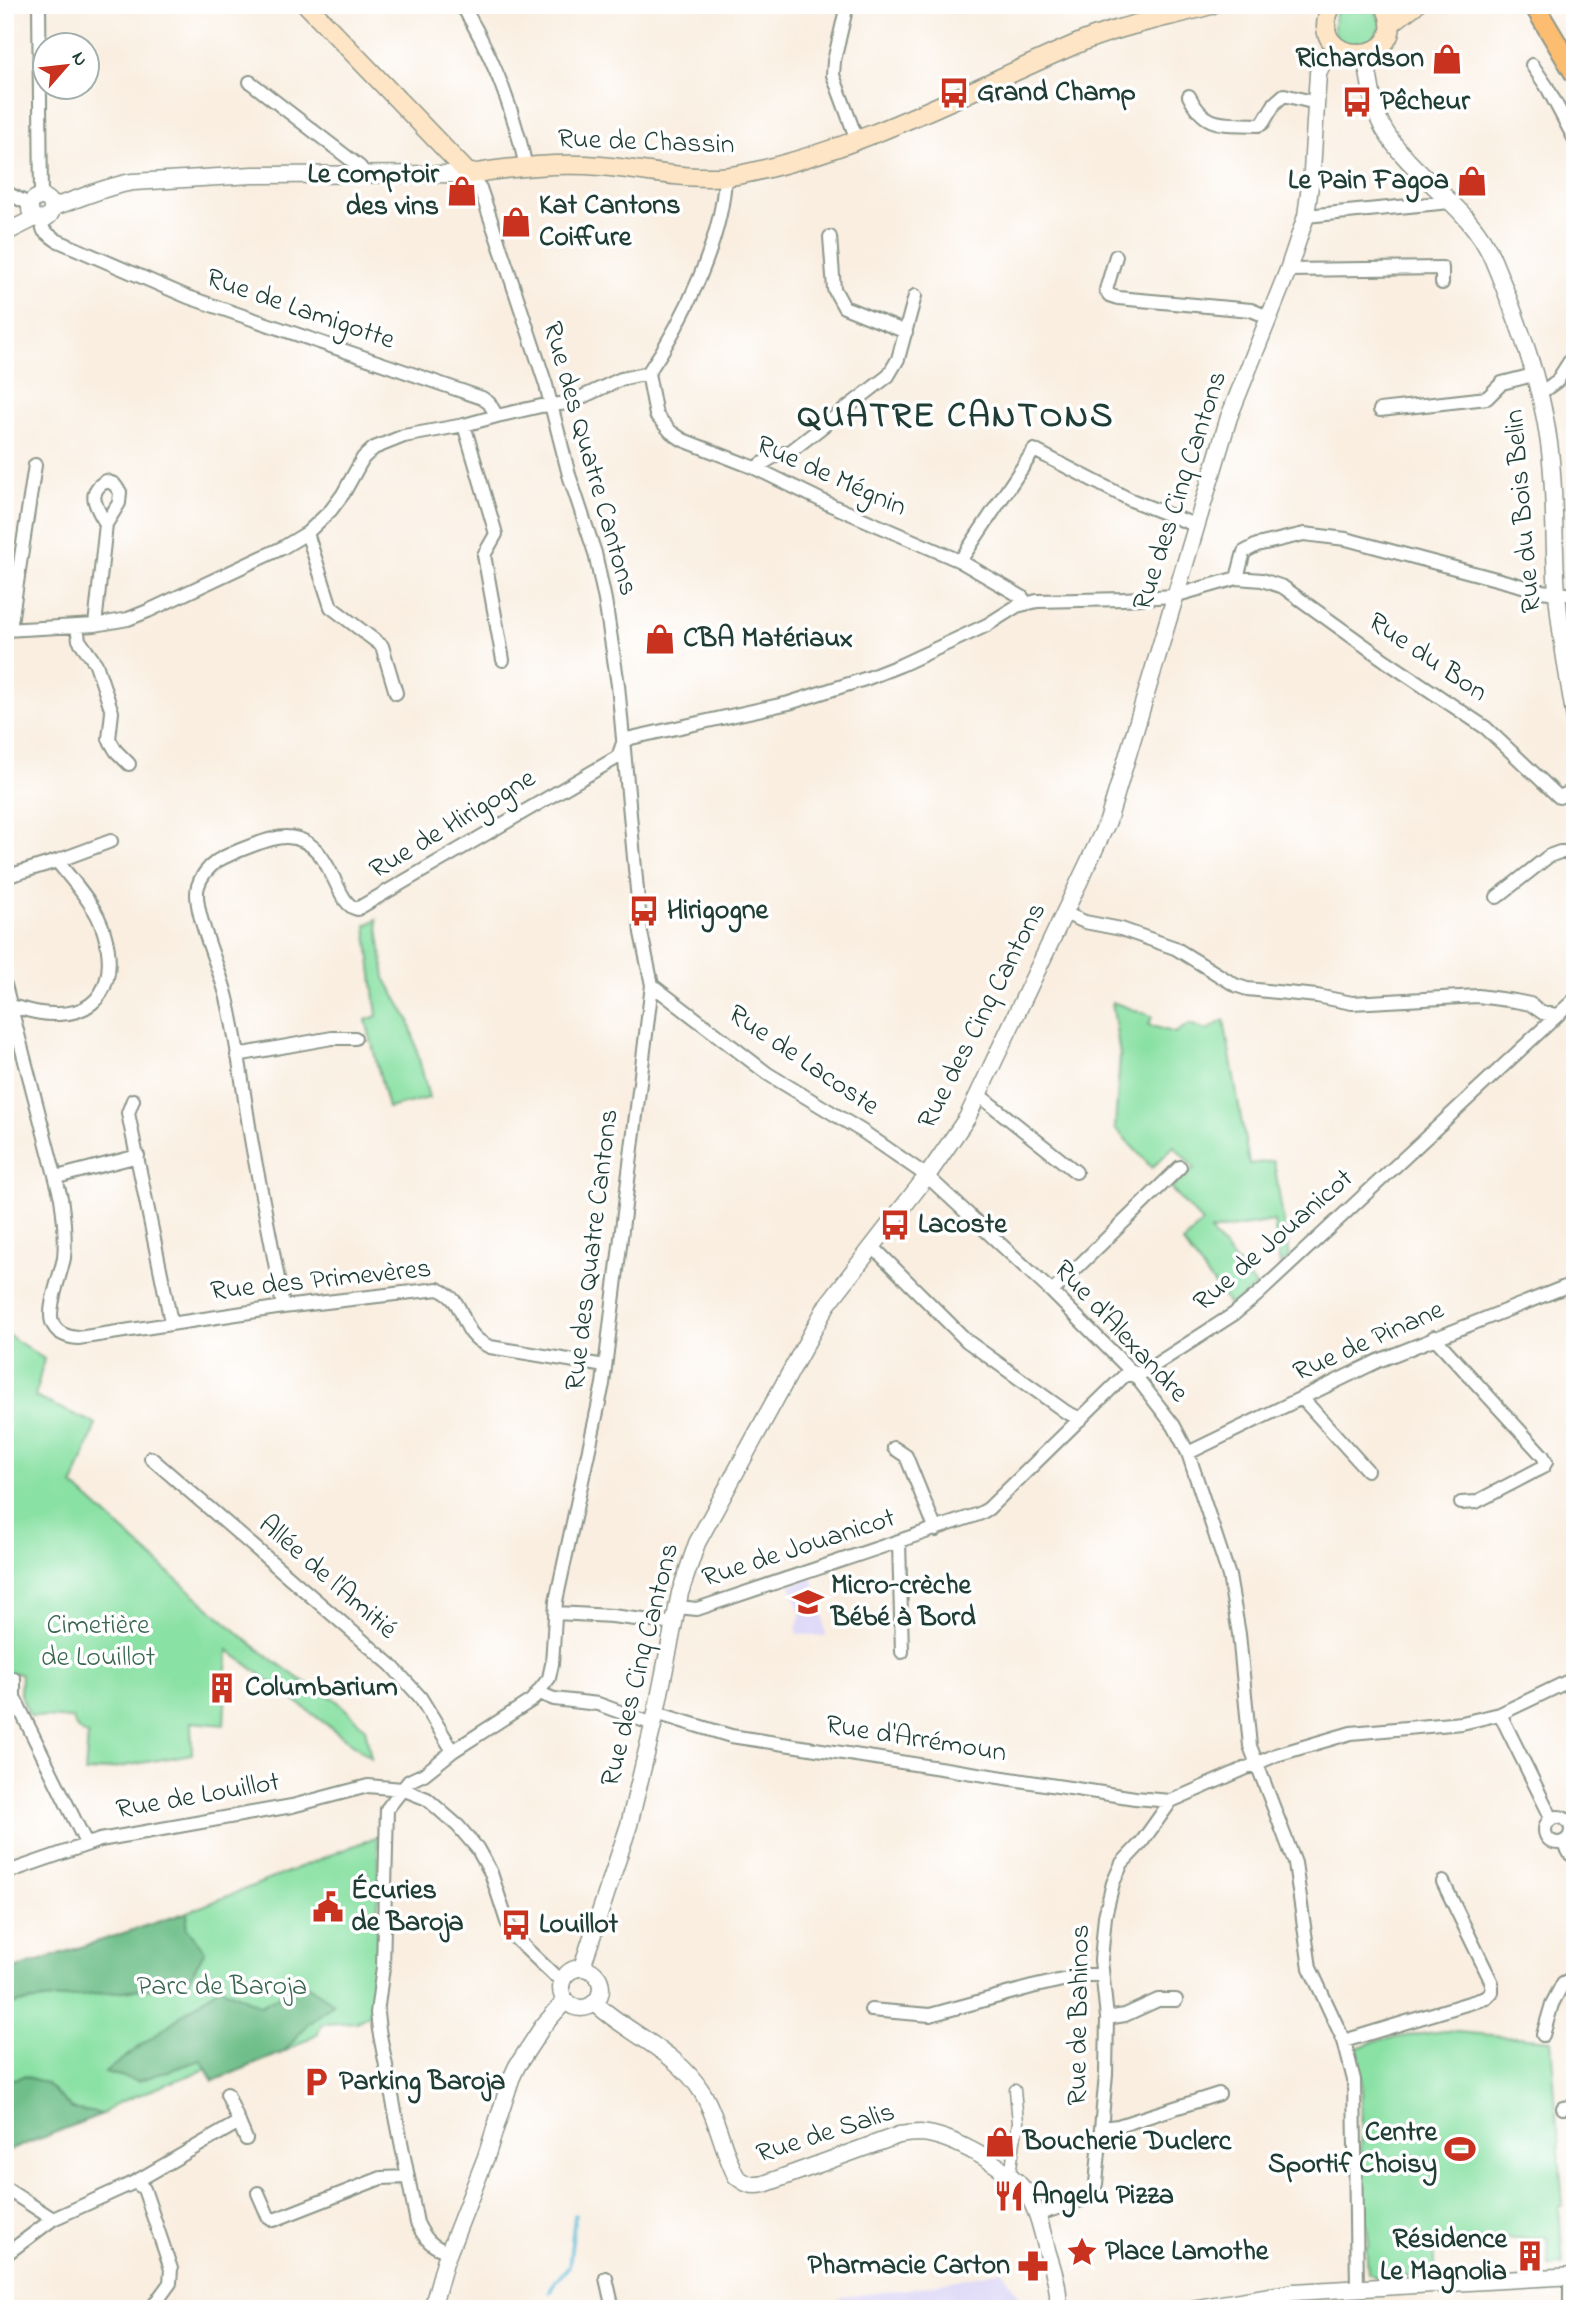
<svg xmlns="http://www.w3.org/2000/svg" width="1580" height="2314" viewBox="0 0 1580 2314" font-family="'Indie Flower',sans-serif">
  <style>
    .built { fill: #dbd6f7 }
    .green { fill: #8ae1a4; stroke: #548f6c; stroke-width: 2 }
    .forest { fill: #6fbf8a; stroke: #477e5f; stroke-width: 2 }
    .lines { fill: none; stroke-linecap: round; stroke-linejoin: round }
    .stream { stroke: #5abbd8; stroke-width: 3.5 }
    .pedestrian-casing { stroke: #8c968a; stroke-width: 13 }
    .minor-casing { stroke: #8c968a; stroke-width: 16 }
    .tertiary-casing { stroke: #8c968a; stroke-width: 19 }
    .secondary-casing { stroke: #8c968a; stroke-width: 21 }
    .primary-casing { stroke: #8c968a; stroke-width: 23 }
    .pedestrian { stroke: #fff; stroke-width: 10 }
    .minor { stroke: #fff; stroke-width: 12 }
    .tertiary { stroke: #fff; stroke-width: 16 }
    .secondary { stroke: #fee5c5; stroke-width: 18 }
    .primary { stroke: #fcbd6f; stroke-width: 19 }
    .labels { text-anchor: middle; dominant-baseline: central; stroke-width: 7; stroke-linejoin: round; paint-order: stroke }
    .poi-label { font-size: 28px; font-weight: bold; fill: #1f3d34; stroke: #fff; text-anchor: start }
    .street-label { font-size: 28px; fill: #1f3d34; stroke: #fff }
    .park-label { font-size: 28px; fill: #3a6650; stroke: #fff }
    .district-label { font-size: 35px; font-weight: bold; letter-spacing: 2px; fill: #1f3d34; stroke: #fff }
  </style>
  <rect width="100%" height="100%" fill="#fff"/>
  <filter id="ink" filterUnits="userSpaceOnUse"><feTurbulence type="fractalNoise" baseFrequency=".0143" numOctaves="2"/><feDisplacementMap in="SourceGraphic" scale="14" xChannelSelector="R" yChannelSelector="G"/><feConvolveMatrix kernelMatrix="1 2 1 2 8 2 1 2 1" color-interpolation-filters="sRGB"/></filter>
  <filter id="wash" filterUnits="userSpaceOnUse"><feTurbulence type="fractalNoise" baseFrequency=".00686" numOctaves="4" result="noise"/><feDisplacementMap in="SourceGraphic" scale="28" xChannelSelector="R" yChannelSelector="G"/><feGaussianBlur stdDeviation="1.57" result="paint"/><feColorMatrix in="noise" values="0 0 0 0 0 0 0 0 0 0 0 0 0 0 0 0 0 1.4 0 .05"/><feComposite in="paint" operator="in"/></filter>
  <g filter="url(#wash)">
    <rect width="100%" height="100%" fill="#f9eee0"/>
    <path class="built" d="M812,1578L822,1608L826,1636L796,1634L797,1626L801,1614L790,1585Z
      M1003,2271L1026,2309H822L842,2297L909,2289Z"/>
    <path class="green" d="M1341,5H1374L1381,25L1373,42L1355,47C1350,45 1342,42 1339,39C1330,30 1334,14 1341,5Z
      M377,919L385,978L409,1020L429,1098L388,1108L366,1020L377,1016L366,925Z
      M1112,1002L1152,1016L1149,1025L1175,1033L1189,1024L1207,1030L1224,1020L1249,1164L1274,1161L1289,1258L1280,1265L1274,1221L1210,1231L1256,1286L1231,1307L1183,1243L1202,1222L1171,1189L1194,1168L1174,1146L1152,1168L1115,1128L1120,1055Z
      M5,1333L44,1359L35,1397L96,1424L73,1485L174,1577L250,1643L298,1678L336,1700L365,1728L371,1758L228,1650L224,1725L191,1722L192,1754L85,1773L88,1735C81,1734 74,1727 73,1719L30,1716L20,1694L21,1674L5,1672Z
      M378,1836V1991L370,2015L356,2022L322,2024L318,2033L284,2052L213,2081L206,2069L118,2103L102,2114L5,2152V1972L188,1912Z
      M1444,2031L1551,2040L1563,2206L1559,2207L1563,2265L1549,2267L1547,2237H1539L1434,2243V2278V2275L1377,2278L1368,2273L1366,2246L1369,2245L1367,2225H1363L1364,2217L1366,2216V2206L1363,2205V2201L1364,2164L1361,2163L1362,2079L1354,2049L1378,2040Z"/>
    <path class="forest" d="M188,1912L186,1927L205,1951L186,1984L18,2003L5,2009V1972Z
      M302,1982L334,2003L306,2026L284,2052L213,2081L201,2060L138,2081L105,2072L220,1987L261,2006Z
      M24,2076L46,2083L72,2109L102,2114L5,2152V2081Z"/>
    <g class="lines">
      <path class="stream" d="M550,2292L555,2281L569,2267L575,2215"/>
    </g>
  </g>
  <g filter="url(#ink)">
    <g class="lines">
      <g class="pedestrian-casing">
        <path id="pedestrian" d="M1011,2167L1018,2122L1015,2090"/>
      </g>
      <g class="minor-casing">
        <path id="minor" d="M39,5L41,197
          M462,5C492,54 514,111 526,167
          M847,5L834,61L833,75L857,140
          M1532,65L1547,87L1575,140
          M250,82L360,167L366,175
          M1189,96C1206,130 1224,123 1259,125L1263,123L1275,103L1284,95L1316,103
          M5,192L31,205
          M1306,216L1450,202
          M40,219L44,231L56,240L188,297L482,398L489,403L497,416L541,406L569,403L621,379L648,373C683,322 723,239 725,176
          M830,237L834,289L844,307L906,332
          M1116,256L1106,290L1109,295L1118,298L1251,310L1268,317
          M1288,270L1442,268V283
          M648,373L656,415L671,432L683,440L755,468L833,506L960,561L1022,597L1026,603
          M1539,394L1557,381L1575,353
          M1380,410L1487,398L1502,383L1533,375
          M464,425L496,534L484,555L503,660
          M755,468L775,456L791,451L888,376L898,359L915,296
          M307,533L331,607L382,646L396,693
          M960,561L1034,450L1131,500L1195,525
          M1237,578L1262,580L1283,587L1386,661L1486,728L1559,797L1575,790
          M95,625L106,524L119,503L120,492L114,484L106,481C85,493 97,508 106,524
          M77,627L79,640L96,664L112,712L109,739L116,751L129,764
          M10,629L35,465
          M5,630L95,625L128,619L148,611L282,548L307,533L331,510L343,494L363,458L374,448L404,436L464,425L497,416
          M5,877L57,861L111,841
          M1497,897L1549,856L1560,852H1575
          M1064,913L1085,922L1121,929L1175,948L1235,985L1247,989L1317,996L1352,1003L1478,996L1515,1001L1530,1004L1543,1013L1557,1015
          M5,985L61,1198C64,1218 66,1238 64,1258C61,1274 47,1308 52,1322C56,1333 66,1337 78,1338L283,1307L438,1289C471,1303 455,1332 490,1347L605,1366
          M652,985L768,1074L862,1131L927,1176L1052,1292L1134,1374L1174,1426L1188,1453L1229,1576L1239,1634L1250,1746L1295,1863L1310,1968L1344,2041L1354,2080L1357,2288
          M11,1006C27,1010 42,1015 59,1014C115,1012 117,957 98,917C88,897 71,879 57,861
          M237,1055L332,1038H355
          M979,1095L1076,1172
          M133,1100L128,1113L171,1322
          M57,1177L138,1156
          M872,1246L967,1341L1066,1412L1081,1419
          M1052,1292L1180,1167
          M283,1307C274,1254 263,1202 253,1150C244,1100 239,1048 227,998C221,971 191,908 198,886C201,876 209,867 217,861C231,853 272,836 287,837C334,839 333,904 357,909L618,757L623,743L631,738L789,703L868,678L901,665L987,625L1017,606L1037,601L1123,599L1174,596L1237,578L1244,552L1257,545L1304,534L1346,539L1541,591L1575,595
          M1434,1337L1543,1456L1546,1462L1543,1467L1476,1502L1461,1503
          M1302,1398L1367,1470
          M894,1448L906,1456L936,1530
          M1188,1453L1378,1361L1575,1283
          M151,1458L391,1665L420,1697L453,1751
          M899,1542L902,1652
          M678,1607L697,1609L979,1514L988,1509L1125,1375L1144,1372L1234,1314L1257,1295L1575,999
          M556,1613L612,1616L675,1624
          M14,1679V1697L86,1843
          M539,1693L554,1699L598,1704L653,1724
          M656,1713L731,1736L1135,1798L1171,1801
          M1500,1714L1551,1817
          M1545 1830a13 13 0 1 1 26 0a13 13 0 1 1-26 0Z
          M1564,1843L1570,1854L1575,1856
          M5,1873L100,1840L292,1806L368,1786L402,1789L427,1799L458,1826L477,1848L491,1873L507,1922L516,1939L554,1975L563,1979
          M871,2010L930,2015L1032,1987L1084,1975H1102
          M1107,2018L1125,2015L1158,2000H1176
          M1543,2035L1552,2004L1563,1983L1575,1977
          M1344,2041L1486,1998L1492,1992V1983L1443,1882
          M227,2094L246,2139
          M1563,2108L1575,2106
          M1101,2128L1118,2126L1219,2094
          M135,2182L144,2189L171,2269L170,2283L151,2309
          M5,2188L53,2219
          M258,2193L268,2216L274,2220L381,2178L408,2177
          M1036,2215L1091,2197L1096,2184L1106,2074L1107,2018L1101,1960L1105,1916L1113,1883L1122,1863L1141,1843L1171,1801L1276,1755L1351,1733L1462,1723L1500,1714L1575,1678
          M449,2251C432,2249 424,2237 417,2223L379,2030L377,2013L383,1967L387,1809L409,1781L424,1774L453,1751L532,1700L549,1678L552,1664L556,1601L603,1384L652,985L641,933L618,685L605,600L595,553L569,475L546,385L508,270L480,188L469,174
          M5,2255L53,2219L135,2182L239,2122
          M606,2278L613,2309
          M1570,2309V2276"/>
      </g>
      <g class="tertiary-casing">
        <path id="tertiary" d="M1364,55C1372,81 1370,107 1385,131C1415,180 1471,206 1493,260C1517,318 1541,381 1549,443C1556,493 1553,543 1557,592C1560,635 1568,677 1575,719
          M30 208a11 11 0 1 1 22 0a11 11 0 1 1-22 0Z
          M53,207C80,199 105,186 133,182L253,175L469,174
          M5,233L35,218
          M582,1967L629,1825L656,1713L680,1593L697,1543L827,1305L927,1176L967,1118L1108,821L1229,417L1288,270L1306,216L1312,171L1318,73L1326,56L1337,47
          M561 1988a20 20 0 1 1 40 0a20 20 0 1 1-40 0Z
          M595,2003C628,2034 677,2051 702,2092C718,2118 722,2149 736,2176C745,2184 752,2187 764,2184L899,2135C906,2134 913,2133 920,2133C952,2135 1010,2168 1027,2194C1038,2210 1042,2232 1047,2250C1053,2270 1060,2288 1058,2309
          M432,2309L445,2262L486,2157L511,2079L517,2066L543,2026L565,2001
          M1191,2309L1294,2292L1575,2276"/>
      </g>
      <g class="secondary-casing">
        <path id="secondary" d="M307,5L469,174C512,167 557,162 601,166C647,170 697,183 743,174C860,150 965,92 1074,45C1117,26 1166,18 1211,5
          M1332,5C1299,70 1419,68 1384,5
          M1390,24L1415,5"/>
      </g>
      <g class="primary-casing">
        <path id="primary" d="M1534,5L1575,74"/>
      </g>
      <use href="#pedestrian" class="pedestrian"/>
      <use href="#minor" class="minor"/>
      <use href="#tertiary" class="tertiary"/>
      <use href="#secondary" class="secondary"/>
      <use href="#primary" class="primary"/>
    </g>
  </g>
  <defs>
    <g id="shop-bare" transform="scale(2.415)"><path d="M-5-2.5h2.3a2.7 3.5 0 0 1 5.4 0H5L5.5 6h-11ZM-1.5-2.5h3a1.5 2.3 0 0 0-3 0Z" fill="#c8321e" stroke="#fff" stroke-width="2.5" paint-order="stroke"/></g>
    <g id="bus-bare" transform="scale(2.415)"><path d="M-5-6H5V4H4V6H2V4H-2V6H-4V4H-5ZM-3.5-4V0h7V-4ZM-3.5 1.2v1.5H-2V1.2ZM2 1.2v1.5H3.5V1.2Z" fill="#c8321e" stroke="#fff" stroke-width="2.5" paint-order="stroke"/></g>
    <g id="school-bare" transform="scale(2.415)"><path d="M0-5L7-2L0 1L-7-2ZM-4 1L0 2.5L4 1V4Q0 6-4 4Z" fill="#c8321e" stroke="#fff" stroke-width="2.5" paint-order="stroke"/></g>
    <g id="building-bare" transform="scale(2.415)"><path d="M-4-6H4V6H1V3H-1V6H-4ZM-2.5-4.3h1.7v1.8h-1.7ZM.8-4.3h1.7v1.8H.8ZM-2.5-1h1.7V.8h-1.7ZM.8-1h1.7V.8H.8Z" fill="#c8321e" stroke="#fff" stroke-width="2.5" paint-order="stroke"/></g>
    <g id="civic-bare" transform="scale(2.415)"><path d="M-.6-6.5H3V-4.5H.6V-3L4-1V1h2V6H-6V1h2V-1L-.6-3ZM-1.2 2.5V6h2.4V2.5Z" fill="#c8321e" stroke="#fff" stroke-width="2.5" paint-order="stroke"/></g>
    <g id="parking-bare" transform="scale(2.415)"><path d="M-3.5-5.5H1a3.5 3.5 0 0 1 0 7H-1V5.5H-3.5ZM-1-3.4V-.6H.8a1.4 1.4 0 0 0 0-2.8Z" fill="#c8321e" stroke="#fff" stroke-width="2.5" paint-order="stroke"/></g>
    <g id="stadium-bare" transform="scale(2.415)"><path d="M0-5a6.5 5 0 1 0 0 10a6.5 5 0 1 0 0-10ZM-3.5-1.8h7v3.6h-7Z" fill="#c8321e" stroke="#fff" stroke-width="2.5" paint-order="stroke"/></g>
    <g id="restaurant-bare" transform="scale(2.415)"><path d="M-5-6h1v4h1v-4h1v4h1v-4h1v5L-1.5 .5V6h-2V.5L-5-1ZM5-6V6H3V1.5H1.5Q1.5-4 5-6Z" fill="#c8321e" stroke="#fff" stroke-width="2.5" paint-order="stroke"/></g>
    <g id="sight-bare" transform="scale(2.415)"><path d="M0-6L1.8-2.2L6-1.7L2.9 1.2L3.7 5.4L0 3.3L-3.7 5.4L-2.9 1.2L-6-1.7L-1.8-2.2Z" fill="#c8321e" stroke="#fff" stroke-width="2.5" paint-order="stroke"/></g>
    <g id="pharmacy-bare" transform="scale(2.415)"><path d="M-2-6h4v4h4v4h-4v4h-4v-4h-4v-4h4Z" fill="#c8321e" stroke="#fff" stroke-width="2.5" paint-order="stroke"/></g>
  </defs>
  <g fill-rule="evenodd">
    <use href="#shop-bare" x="1447" y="59"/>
    <use href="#bus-bare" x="954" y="93"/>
    <use href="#bus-bare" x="1357" y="102"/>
    <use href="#shop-bare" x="1472" y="181"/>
    <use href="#shop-bare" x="462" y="191"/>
    <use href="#shop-bare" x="516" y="222"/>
    <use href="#shop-bare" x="660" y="639"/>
    <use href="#bus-bare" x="644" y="911"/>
    <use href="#bus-bare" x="895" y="1225"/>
    <use href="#school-bare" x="808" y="1602"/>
    <use href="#building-bare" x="222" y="1688"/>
    <use href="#civic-bare" x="328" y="1907"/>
    <use href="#bus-bare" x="516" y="1925"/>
    <use href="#parking-bare" x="316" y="2082"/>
    <use href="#shop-bare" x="1000" y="2142"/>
    <use href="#stadium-bare" x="1460" y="2149"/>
    <use href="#restaurant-bare" x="1009" y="2196"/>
    <use href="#sight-bare" x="1082" y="2252"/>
    <use href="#building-bare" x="1530" y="2256"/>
    <use href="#pharmacy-bare" x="1033" y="2266"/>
  </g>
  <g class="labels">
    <g class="poi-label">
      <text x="1424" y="59" text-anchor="end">Richardson</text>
      <text x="977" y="93">Grand Champ</text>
      <text x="1380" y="102">Pêcheur</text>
      <text x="439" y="175" text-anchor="end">Le comptoir<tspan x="439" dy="32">des vins</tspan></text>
      <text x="1449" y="181" text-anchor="end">Le Pain Fagoa</text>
      <text x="539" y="206">Kat Cantons<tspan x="539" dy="32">Coiffure</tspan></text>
      <text x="683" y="639">CBA Matériaux</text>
      <text x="667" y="911">Hirigogne</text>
      <text x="918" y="1225">Lacoste</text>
      <text x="831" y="1586">Micro-crèche<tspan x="831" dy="32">Bébé à Bord</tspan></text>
      <text x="245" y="1688">Columbarium</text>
      <text x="351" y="1891">Écuries<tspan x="351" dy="32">de Baroja</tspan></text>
      <text x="539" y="1925">Louillot</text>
      <text x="339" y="2082">Parking Baroja</text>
      <text x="1437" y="2133" text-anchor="end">Centre<tspan x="1437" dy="32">Sportif Choisy</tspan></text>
      <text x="1023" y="2142">Boucherie Duclerc</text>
      <text x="1032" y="2196">Angelu Pizza</text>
      <text x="1507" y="2240" text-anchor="end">Résidence<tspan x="1507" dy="32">Le Magnolia</tspan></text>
      <text x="1105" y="2252">Place Lamothe</text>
      <text x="1010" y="2266" text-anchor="end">Pharmacie Carton</text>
    </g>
    <g class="street-label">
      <text transform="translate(646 143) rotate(2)">Rue de Chassin</text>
      <text transform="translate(300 310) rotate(19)">Rue de Lamigotte</text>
      <text transform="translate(589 459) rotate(74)">Rue des Quatre Cantons</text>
      <text transform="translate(831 477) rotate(24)">Rue de Mégnin</text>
      <text transform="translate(1181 491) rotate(-72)">Rue des Cinq Cantons</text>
      <text transform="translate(1524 511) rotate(-95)">Rue du Bois Belin</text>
      <text transform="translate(1427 658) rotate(34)">Rue du Bon</text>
      <text transform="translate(453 825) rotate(-31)">Rue de Hirigogne</text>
      <text transform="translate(983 1016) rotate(-63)">Rue des Cinq Cantons</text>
      <text transform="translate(803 1061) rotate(34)">Rue de Lacoste</text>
      <text transform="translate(1274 1241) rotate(-41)">Rue de Jouanicot</text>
      <text transform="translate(593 1250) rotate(-83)">Rue des Quatre Cantons</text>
      <text transform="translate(321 1281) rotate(-6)">Rue des Primevères</text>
      <text transform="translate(1120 1332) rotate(47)">Rue d'Alexandre</text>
      <text transform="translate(1369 1342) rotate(-24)">Rue de Pinane</text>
      <text transform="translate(799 1549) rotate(-18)">Rue de Jouanicot</text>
      <text transform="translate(327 1578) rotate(41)">Allée de l'Amitié</text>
      <text transform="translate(641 1665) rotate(-76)">Rue des Cinq Cantons</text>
      <text transform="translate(916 1740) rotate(9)">Rue d'Arrémoun</text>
      <text transform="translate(198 1797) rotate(-10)">Rue de Louillot</text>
      <text transform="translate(1080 2015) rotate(-89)">Rue de Bahinos</text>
      <text transform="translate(826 2134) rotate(-18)">Rue de Salis</text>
    </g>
    <g class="park-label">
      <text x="98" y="1626">Cimetière<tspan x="98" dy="32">de Louillot</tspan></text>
      <text x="222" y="1987">Parc de Baroja</text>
    </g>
    <g class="district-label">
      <text x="956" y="417">QUATRE CANTONS</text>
    </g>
  </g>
  <rect width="1580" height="2314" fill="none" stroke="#fff" stroke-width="28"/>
  <g transform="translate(66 66) rotate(62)"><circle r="33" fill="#ffffff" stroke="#a5b1ae" stroke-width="2"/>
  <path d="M0-5L12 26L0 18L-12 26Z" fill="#c8321e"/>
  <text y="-10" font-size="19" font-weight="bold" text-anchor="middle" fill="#1f3d34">N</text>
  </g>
</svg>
